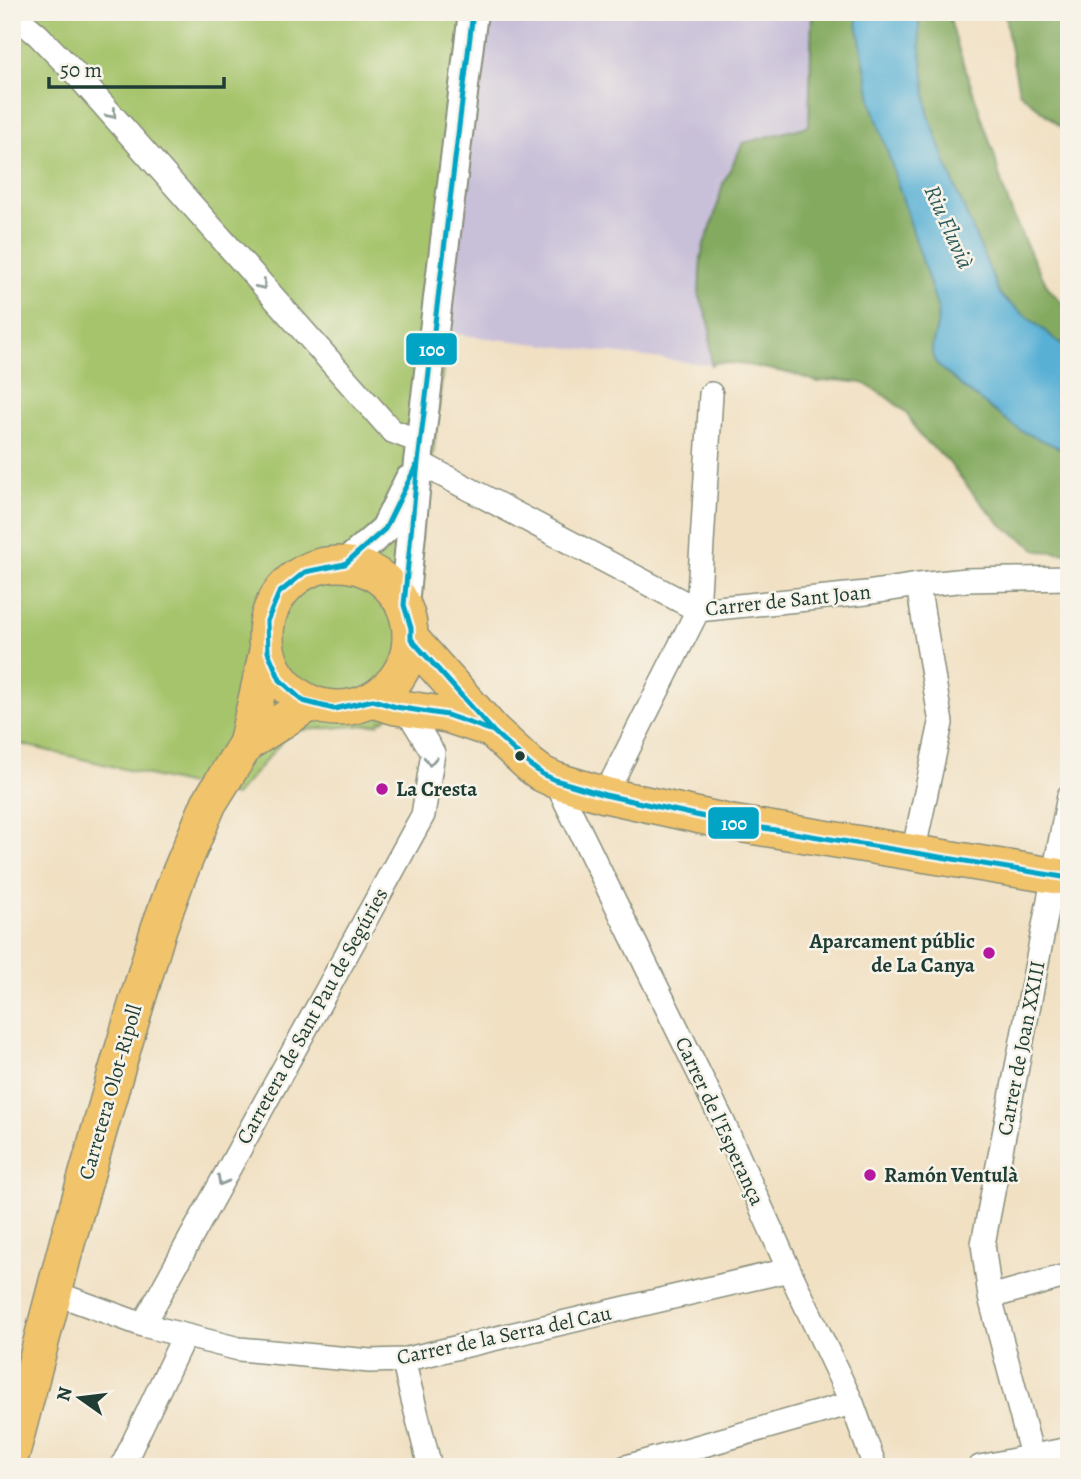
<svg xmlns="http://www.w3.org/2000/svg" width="1081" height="1479" viewBox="0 0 1081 1479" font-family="Alegreya,serif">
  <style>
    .industrial { fill: #c8bfd8 }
    .green { fill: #a6c46c; stroke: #628050; stroke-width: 2 }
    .forest { fill: #84aa60; stroke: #52744a; stroke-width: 2 }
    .water { fill: #58b0d5; stroke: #3c7684; stroke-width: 2 }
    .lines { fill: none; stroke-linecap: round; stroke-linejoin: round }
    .minor-casing { stroke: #888e7b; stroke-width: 26 }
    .tertiary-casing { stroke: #888e7b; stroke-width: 32 }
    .primary-casing { stroke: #888e7b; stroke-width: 38 }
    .minor { stroke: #fff; stroke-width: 23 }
    .tertiary { stroke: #fff; stroke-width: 28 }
    .primary { stroke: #f1c36a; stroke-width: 35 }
    .bus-1-casing { stroke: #f7f3e8; stroke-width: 10 }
    .bus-1 { stroke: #02a4c6; stroke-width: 5 }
    .oneway { stroke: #8f9e9a }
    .bus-dot { fill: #1f3d34; stroke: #f7f3e8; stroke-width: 2.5 }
    .poi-dot { fill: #b5179e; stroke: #f7f3e8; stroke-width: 2.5 }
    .labels { text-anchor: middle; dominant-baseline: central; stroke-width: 5; stroke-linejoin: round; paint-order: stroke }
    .street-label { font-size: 21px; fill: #1f3d34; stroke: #f7f3e8 }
    .poi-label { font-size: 21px; font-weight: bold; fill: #1f3d34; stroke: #f7f3e8; text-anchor: start }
    .water-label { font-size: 23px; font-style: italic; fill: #2d5a5c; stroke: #f7f3e8 }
    .line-badge { stroke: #f7f3e8; stroke-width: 2.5 }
    .badge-label { font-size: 19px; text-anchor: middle; font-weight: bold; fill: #fff }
  </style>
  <rect width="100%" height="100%" fill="#f7f3e8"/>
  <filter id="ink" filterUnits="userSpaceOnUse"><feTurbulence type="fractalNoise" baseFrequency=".0143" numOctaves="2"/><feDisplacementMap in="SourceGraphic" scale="14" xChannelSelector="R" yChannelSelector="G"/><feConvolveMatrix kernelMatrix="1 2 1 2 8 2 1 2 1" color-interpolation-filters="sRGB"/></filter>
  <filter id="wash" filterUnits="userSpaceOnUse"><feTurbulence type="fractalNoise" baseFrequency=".00686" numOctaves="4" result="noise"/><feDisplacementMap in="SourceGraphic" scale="28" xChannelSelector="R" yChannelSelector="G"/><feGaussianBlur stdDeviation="1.57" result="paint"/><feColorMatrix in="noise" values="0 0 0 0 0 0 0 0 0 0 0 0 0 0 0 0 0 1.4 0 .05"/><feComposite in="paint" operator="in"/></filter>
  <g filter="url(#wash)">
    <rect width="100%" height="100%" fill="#f1e0c2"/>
    <path class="industrial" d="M483,12H812L809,126L743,143L723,184L712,225L704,245L701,258L699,294L710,325L711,365L447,333Z"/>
    <path class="green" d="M12,12H483L433,456L421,521L417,582L427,631L423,677L419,679L416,689L383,721L380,720L379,724L291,731L235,796L12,742Z"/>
    <path class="forest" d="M812,12H855L872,104L938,309C937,314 938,320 937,326C934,339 927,351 937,364C944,373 955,378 962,387L1021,431L1069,452V553L1039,551L1003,526L976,497L947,460L920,436L906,412L885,396L863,383L836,380L817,382L794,374L747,365L718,362L711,365L710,325L699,294L701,258L704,244L712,225L723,184L743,143L809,126Z
      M919,12H948L957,44L995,157C1003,199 1027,249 1048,287C1053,294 1066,306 1068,312C1071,319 1069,341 1069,350L1003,298L999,293L956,190L928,113L919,33Z
      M1005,12H1069V134L1019,92L1008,35Z"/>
    <path class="water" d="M855,12H919V33L928,113L956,190L999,292L1003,298L1069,350V452L1021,431L962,387C955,378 944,373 937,364C927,351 935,339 937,326C938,320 937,314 938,309L872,104Z"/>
  </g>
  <g filter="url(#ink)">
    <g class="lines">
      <g class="minor-casing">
        <path id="minor" d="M12,13L38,35L75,73L392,431L421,442
          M418,462L698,610L866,593L918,585L967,580L1069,578
          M555,780L722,1120L789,1270L852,1403L875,1467
          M605,795L698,610L711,394
          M913,853L941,723L918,585
          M55,1293L143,1325L239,1349L370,1361L403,1360L789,1270
          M990,1297L1069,1275
          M143,1325L423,815L433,753L413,720L396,707
          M403,1360L430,1467
          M122,1467L184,1336
          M626,1467L852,1403
          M980,1467L1069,1449
          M1035,1467L990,1297L983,1244L1069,796"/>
      </g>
      <g class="tertiary-casing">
        <path id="tertiary" d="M345,564L385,529L409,480
          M404,605L418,462L473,12"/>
      </g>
      <g class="primary-casing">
        <path id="primary" d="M266 636a72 72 0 1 1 144 0a72 72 0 1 1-144 0Z
          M411,639L493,731L530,765L542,774L555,780L605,795L732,823L1069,878
          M373,700L396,707L447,715L489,729
          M246,744L310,703
          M12,1453L67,1243L116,1072L159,928L177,879L209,803L246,744L267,651"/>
      </g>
      <use href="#minor" class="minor"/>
      <use href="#tertiary" class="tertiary"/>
      <use href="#primary" class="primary"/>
      <g class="bus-1-casing">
        <path id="bus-1" d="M473,12L418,462L404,605L411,628V639L493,731L530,765L542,774L555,780L605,795L732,823L1069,878
          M416,466L385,529L345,564L305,572L279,593L267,621L268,652L280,680L303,701L334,709L373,700L396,707L447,715L493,731"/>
      </g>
      <use href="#bus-1" class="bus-1"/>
    </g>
    <defs><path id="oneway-chevron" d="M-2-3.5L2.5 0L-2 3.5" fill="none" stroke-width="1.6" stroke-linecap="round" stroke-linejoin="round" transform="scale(1.75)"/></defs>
    <g class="oneway">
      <use href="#oneway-chevron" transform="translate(112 114) rotate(49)"/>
      <use href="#oneway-chevron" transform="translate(262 285) rotate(49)"/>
      <use href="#oneway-chevron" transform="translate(430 761) rotate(93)"/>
      <use href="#oneway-chevron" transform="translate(222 1181) rotate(119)"/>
    </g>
  </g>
  <circle class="bus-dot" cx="520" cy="756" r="6"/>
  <g class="poi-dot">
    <circle cx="382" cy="789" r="7"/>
    <circle cx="989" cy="953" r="7"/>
    <circle cx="870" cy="1175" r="7"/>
  </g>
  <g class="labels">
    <g class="street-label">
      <text transform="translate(788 600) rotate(-6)">Carrer de Sant Joan</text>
      <text transform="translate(312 1016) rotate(-61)">Carretera de Sant Pau de Segúries</text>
      <text transform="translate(1021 1048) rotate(-79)">Carrer de Joan XXIII</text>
      <text transform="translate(110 1092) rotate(-74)">Carretera Olot-Ripoll</text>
      <text transform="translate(720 1121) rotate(65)">Carrer de l'Esperança</text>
      <text transform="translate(504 1335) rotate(-12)">Carrer de la Serra del Cau</text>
    </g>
    <g class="poi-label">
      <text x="396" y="789">La Cresta</text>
      <text x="975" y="941" text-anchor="end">Aparcament públic<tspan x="975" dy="24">de La Canya</tspan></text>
      <text x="884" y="1175">Ramón Ventulà</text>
    </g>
    <g class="water-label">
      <text transform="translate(949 227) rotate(66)">Riu Fluvià</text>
    </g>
  </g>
  <g class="line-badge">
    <rect x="405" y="332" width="53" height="34" rx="7" fill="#02a4c6"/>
    <rect x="707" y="806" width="53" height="34" rx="7" fill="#02a4c6"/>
  </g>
  <g class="badge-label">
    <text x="432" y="356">100</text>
    <text x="734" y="830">100</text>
  </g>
  <rect width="1081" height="1479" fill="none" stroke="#f7f3e8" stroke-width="42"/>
  <g transform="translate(80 1398) rotate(284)" stroke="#f7f3e8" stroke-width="5" paint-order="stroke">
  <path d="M0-5L12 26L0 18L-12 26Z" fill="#1f3d34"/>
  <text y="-10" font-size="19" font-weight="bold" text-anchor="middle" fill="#1f3d34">N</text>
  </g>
  <path d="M49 77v10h175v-10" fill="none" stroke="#1f3d34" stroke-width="3.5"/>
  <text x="60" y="77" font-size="21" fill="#1f3d34" stroke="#f7f3e8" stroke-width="5" paint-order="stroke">50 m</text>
</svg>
